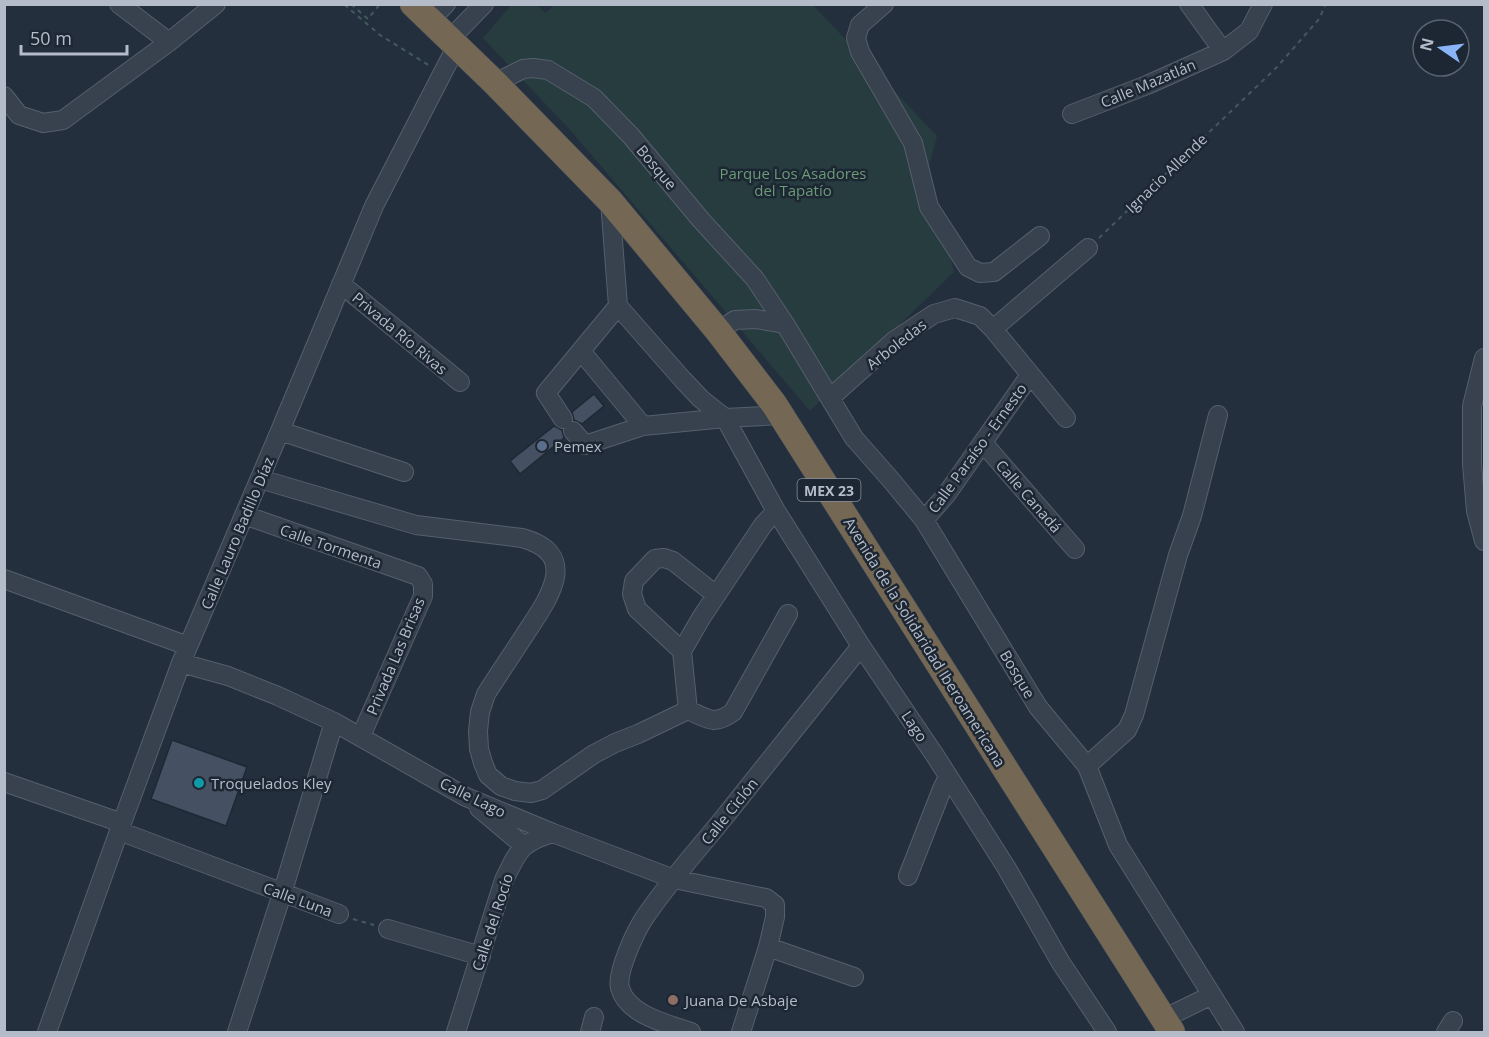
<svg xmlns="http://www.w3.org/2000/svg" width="1489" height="1037" viewBox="0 0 1489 1037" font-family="'Open Sans',sans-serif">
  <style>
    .green { fill: #263c3f }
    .building { fill: #455162; stroke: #1f2835; stroke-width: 1.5 }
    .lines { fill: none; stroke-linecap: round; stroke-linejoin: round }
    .minor-casing { stroke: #565f6c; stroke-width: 20 }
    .highway-casing { stroke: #434c59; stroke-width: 27 }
    .path { stroke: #44595c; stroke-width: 2; stroke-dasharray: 4.5 4.5; stroke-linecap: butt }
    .minor { stroke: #38414e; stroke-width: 18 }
    .highway { stroke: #746855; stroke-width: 26 }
    .service-dot { fill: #5c6f8a; stroke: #1d2633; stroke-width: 2 }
    .culture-dot { fill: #0f9aa8; stroke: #1d2633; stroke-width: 2 }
    .education-dot { fill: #8d6e63; stroke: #1d2633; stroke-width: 2 }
    .labels { text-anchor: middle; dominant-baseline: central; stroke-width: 5; stroke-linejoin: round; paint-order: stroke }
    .shield { fill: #1d2633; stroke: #878f9c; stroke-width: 1.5 }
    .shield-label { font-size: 14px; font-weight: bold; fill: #b4bcc9 }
    .street-label { font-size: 15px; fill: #b4bcc9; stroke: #1d2633 }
    .park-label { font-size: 15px; fill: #6b9a76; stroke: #1d2633 }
    .poi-label { font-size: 15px; fill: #b4bcc9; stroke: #1d2633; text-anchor: start }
  </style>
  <rect width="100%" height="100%" fill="#242f3e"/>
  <path class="green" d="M554,4L813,5L937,136L929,166L954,272L810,411L572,132L483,38L511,5H537L546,13Z"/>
  <path class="building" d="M594,394L604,406L582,424L574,420L572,412Z
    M554,426L562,430L564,438L520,474L510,461Z
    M172,740L247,767L226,826L151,799Z"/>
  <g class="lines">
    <g class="minor-casing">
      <path id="minor" d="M119,4L169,42
        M884,4L860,25L856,38L860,52L913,143L929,207L968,267L980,273L994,272L1040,236
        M1189,4L1223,51
        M430,20L446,4
        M450,39L484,4
        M495,83L523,69L533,68L548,70L594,98L631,136L701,220L755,279L785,324L854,438L891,480L924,520L1038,707L1087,766L1118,845L1235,1032
        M4,96L19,115L43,123L63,120L169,42L216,4
        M1072,114L1147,85L1223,51L1249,31L1263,4
        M610,201L618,306L683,380L701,399L725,418L781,415
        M341,284L460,382
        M993,329L1088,248
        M718,331L735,320L756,319L785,324
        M581,351L643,426
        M1484,358L1472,406V464L1476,511L1484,541
        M830,398L895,340L934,314L955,308L980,316L993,329L1066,418
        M563,419L546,393L618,306
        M280,431L404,472
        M573,431L585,445L643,426L725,418L776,511L861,646L936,757L1006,867L1061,963L1107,1032
        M983,443L1075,549
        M260,479L416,525L522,538C584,555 545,603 524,636C511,656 498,675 486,694L480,712L478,731L479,749L483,763L488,775L501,786L515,791L531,793L542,790L594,754L615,743L638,734L688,710L682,651L701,618L763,525L776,511
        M244,515L418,576L423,584V596L361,736
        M924,520L946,495L1030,375
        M4,579L188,646
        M682,651L637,609L632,594L634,581L655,559L664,558L673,561L716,595
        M181,663L228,676L278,696L334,722L466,797L553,833L674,879L766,898L775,905V917L768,947L741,1032
        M688,710C708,719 714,726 733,712L788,614
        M1087,766L1127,730L1134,715L1178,555L1192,516L1218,415
        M4,782L122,823
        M479,808L524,846
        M119,831L339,914
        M908,876L942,789L948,777
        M388,929L481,956
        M768,947L854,977
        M1163,1019L1212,995
        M47,1032L119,831L181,663L280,431L374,206L457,45
        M237,1032L282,894L334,722
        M456,1032L504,880C518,852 520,842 553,833
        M590,1032L594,1017
        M691,1032C668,1024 627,1015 620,988C616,973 635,933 643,920C666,885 695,853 722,820C768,762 815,704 861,646
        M1446,1032L1453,1021"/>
    </g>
    <g class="highway-casing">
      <path id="highway" d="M413,4L495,83L610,201L718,331L774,404L1172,1032"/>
    </g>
    <path class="path" d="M347,4L346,6L380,35L430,66
      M351,4L368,19L380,4
      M1099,238L1277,67L1319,19L1326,4
      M353,919L374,925"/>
    <use href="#minor" class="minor"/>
    <use href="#highway" class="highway"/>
  </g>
  <circle class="service-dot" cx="542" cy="446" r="6"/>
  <circle class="culture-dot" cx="199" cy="783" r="6"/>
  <circle class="education-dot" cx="673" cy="1000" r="6"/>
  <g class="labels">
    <rect class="shield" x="797.5" y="479" width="63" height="22" rx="4.5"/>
    <g class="shield-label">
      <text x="829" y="490">MEX 23</text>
    </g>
    <g class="street-label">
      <text transform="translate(1148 83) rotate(-23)">Calle Mazatlán</text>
      <text transform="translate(657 167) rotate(50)">Bosque</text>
      <text transform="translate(1166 173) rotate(-44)">Ignacio Allende</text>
      <text transform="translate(400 333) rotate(40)">Privada Río Rivas</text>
      <text transform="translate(896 344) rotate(-38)">Arboledas</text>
      <text transform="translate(977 448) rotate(-54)">Calle Paraíso - Ernesto</text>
      <text transform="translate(1029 496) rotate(49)">Calle Canadá</text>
      <text transform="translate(237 533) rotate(-67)">Calle Lauro Badillo Díaz</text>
      <text transform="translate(331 546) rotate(19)">Calle Tormenta</text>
      <text transform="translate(925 642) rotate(58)">Avenida de la Solidaridad Iberoamericana</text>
      <text transform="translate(395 656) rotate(-67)">Privada Las Brisas</text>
      <text transform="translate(1018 674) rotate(59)">Bosque</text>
      <text transform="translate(915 726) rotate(56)">Lago</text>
      <text transform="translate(473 797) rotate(26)">Calle Lago</text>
      <text transform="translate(729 811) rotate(-51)">Calle Ciclón</text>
      <text transform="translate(298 899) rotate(20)">Calle Luna</text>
      <text transform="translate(492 922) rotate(-72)">Calle del Rocío</text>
    </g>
    <g class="park-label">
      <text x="793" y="173">Parque Los Asadores<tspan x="793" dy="17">del Tapatío</tspan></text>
    </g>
    <g class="poi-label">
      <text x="554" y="446">Pemex</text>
      <text x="211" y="783">Troquelados Kley</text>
      <text x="685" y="1000">Juana De Asbaje</text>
    </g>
  </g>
  <rect width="1489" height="1037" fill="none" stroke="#b4bcc9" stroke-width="12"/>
  <g transform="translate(1441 48) rotate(284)"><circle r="28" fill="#1d2633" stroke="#59626f" stroke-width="1.5"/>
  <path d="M0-4.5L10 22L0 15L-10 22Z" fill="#8ab4f8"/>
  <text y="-9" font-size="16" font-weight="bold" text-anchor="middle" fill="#b4bcc9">N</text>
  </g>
  <path d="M21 45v9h106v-9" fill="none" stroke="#b4bcc9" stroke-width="3"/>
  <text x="30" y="45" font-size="18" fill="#b4bcc9" stroke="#1d2633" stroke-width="4.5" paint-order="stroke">50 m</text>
</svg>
